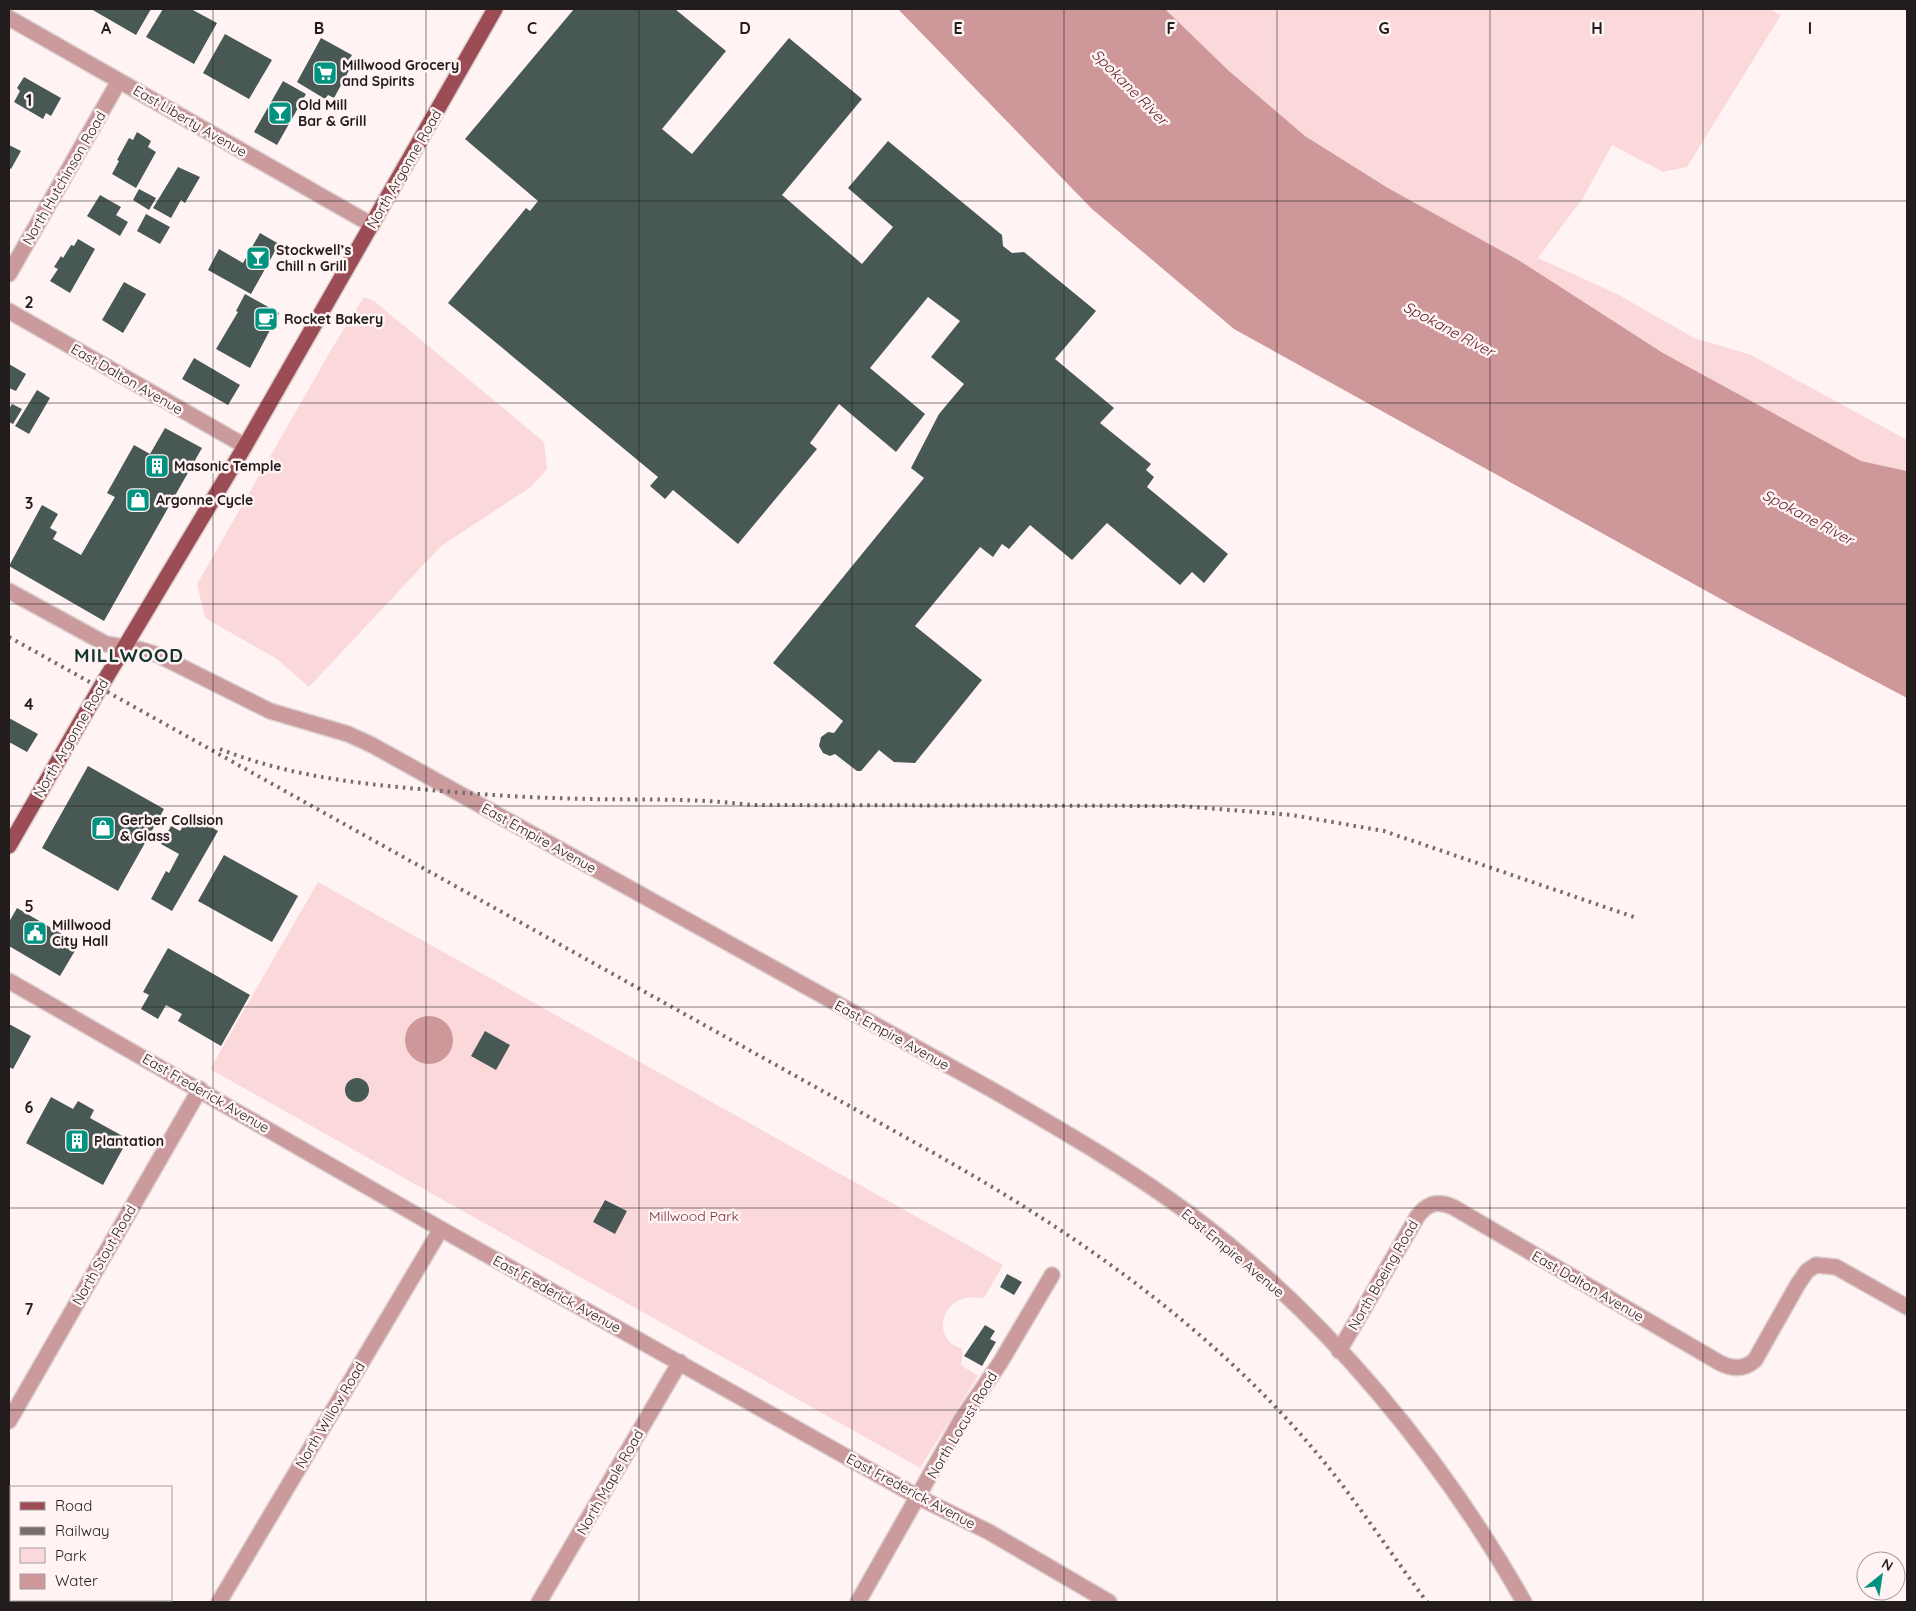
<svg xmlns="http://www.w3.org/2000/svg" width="1916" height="1611" viewBox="0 0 1916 1611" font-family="Quicksand,sans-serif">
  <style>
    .green { fill: #fbd9da }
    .water { fill: #ce989b }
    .building { fill: #485955 }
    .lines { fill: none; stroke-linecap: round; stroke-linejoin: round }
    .minor-casing { stroke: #dcd1d1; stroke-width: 18 }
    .major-casing { stroke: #dcd1d1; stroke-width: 18 }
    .minor { stroke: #ca9a9d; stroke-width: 15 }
    .major { stroke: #9c4c54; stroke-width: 15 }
    .rail { stroke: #756c6c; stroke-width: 4; stroke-dasharray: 2.5 5; stroke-linecap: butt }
    .grid { fill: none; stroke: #231c1c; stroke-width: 1; stroke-opacity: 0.55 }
    .labels { text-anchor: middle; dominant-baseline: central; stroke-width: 5; stroke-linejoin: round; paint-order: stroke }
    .poi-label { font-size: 14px; font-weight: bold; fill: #231c1c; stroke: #fff3f3; text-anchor: start }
    .street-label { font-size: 14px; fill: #231c1c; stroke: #fff3f3 }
    .park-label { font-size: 14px; fill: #77333b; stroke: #fff3f3 }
    .water-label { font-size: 15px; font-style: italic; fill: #5e1c26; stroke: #fff3f3 }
    .district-label { font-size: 19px; font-weight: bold; letter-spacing: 1px; fill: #14352e; stroke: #fff3f3 }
    .grid-label { font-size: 16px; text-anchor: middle; font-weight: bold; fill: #231c1c; stroke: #fff3f3; stroke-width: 5; stroke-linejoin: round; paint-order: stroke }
  </style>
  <rect width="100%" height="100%" fill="#fff3f3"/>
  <path class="green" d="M1165,9H1770L1781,15L1687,167L1663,172L1612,145L1583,198L1538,258L1617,294L1694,338L1751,355L1907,440V471L1861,461L1663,353L1520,261L1388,188L1305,136L1229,71Z
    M364,297L374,301L544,442L547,469L531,487L441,546L309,687L277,659L205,618L197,584L334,345Z
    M318,882L1003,1265L984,1298C938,1290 931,1341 961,1348L963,1353L961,1365L978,1376L920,1468L210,1069Z"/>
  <path class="water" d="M898,9H1165L1229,71L1305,136L1388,188L1520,261L1663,353L1861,461L1907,471V698L1737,608L1234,329L1092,209Z
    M405 1040a24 24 0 1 1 48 0a24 24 0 1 1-48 0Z"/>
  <path class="building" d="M91,9H151L136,35Z
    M163,9H191L217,23L194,64L146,37Z
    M574,9H675L726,51L662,129L692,154L789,38L862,99L782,195L862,264L893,227L848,188L888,141L1002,235L1003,246L1012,253L1024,252L1096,311L1055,359L1114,408L1100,423L1151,464L1146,470L1154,477L1147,487L1228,554L1204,583L1192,572L1180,585L1107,523L1072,560L1030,525L1009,549L1002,544L993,557L980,547L915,626L982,680L915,763L894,762L879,750L861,771H857L835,754L830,756L823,753L819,746L821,737L828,732L834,733L843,721L773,663L924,478L911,468L939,414L964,384L931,357L960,321L928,297L870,368L925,414L896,452L839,404L810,443L817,449L738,544L673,490L665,499L650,486L658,477L448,303L526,208L530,211L538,201L465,139Z
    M225,34L272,60L249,99L203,73Z
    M321,38L352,55L349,60L353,63L334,98L328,95L325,99L297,82Z
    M24,77L61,98L51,116L46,113L43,119L14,102L20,91L17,88Z
    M283,81L306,94L277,145L254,132Z
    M137,132L151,141L148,147L156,152L136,188L112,174L119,161L117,160L129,138L133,140Z
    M9,145L21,151L11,169L9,168Z
    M178,167L200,177L185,203L181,200L171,218L153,208Z
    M139,189L156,198L149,210L133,200Z
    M100,195L121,207L116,215L128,222L120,236L87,216Z
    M146,214L170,227L160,244L137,231Z
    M260,233L279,244L251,294L208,270L219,249L243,263Z
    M78,239L95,249L70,293L50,281L58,269L54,267L61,256L63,258L71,245L74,246Z
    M124,282L146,294L123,333L102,320Z
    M245,294L279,313L250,368L216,349L238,312L236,311Z
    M194,358L240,385L228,405L182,379Z
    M9,364L26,374L16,391L9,388Z
    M37,390L50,398L29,434L15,426Z
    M12,404L22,409L13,424L9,422V409Z
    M165,428L202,448L104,621L9,566L42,505L58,514L50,528L57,532L53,539L81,555L115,497L107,493L134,445L150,454Z
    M9,718L38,734L27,752L9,742Z
    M88,766L164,809L118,891L42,848Z
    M189,815L218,831L172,911L151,899L166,871L169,873L179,854L161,844L171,826L180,831Z
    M224,855L298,896L272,942L198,901Z
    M17,908L79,944L60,976L9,946V922Z
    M168,948L250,995L221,1046L178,1021L182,1014L166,1005L158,1019L141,1009L149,995L143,992Z
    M9,1024L31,1036L13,1069L9,1067Z
    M485,1031L510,1045L496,1070L471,1056Z
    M345 1090a12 12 0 1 1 24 0a12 12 0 1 1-24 0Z
    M51,1097L73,1109L78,1101L94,1110L90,1118L128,1139L103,1185L26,1143Z
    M605,1200L627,1211L615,1234L593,1222Z
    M1007,1274L1022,1282L1014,1295L1000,1287Z
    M985,1325L995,1331L990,1339L996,1342L982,1366L964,1356Z"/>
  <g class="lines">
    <g class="minor-casing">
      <path id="minor" d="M9,18L372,225
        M9,274L119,81
        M9,311L245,446
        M9,591L106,644L142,650L158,655L270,711L348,734L372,745L996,1092C1063,1131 1129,1169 1191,1215C1325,1315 1442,1457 1524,1602
        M9,981L441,1229L918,1497L989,1532L1109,1602
        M1339,1351L1417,1217C1427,1203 1438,1200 1453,1207L1720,1363C1732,1369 1744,1370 1755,1360L1798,1284L1807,1271L1816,1265L1836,1267L1907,1307
        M9,1421L200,1089
        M9,1550L11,1551
        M98,1600L102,1602
        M219,1602L441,1229
        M539,1602L680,1362
        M858,1602L961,1420L1000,1363L1052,1275"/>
    </g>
    <g class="major-casing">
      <path id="major" d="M9,846L100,688L245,446L495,9"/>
    </g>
    <use href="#minor" class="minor"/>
    <use href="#major" class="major"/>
    <path class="rail" d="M9,637L939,1156C1084,1238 1224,1337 1329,1468C1363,1511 1394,1558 1427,1602
      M220,749C288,776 359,784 431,790C483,795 536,798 589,799C643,800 697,798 751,805L1182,806L1292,815L1384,831L1634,917"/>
  </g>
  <path class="grid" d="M213,9V1602M426,9V1602M639,9V1602M852,9V1602M1064,9V1602M1277,9V1602M1490,9V1602M1703,9V1602M9,201H1907M9,403H1907M9,604H1907M9,806H1907M9,1007H1907M9,1208H1907M9,1410H1907"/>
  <defs>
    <g id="supermarket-square" transform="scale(1.25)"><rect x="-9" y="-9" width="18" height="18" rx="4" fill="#019380" stroke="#fff3f3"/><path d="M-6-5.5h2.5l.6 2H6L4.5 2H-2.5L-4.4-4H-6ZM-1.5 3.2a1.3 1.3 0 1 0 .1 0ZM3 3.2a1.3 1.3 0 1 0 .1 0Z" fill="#fff"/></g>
    <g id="bar-square" transform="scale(1.25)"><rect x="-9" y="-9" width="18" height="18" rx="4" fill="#019380" stroke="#fff3f3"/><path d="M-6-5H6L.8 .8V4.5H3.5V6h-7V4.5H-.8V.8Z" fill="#fff"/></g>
    <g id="cafe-square" transform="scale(1.25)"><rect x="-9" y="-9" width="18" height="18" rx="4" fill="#019380" stroke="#fff3f3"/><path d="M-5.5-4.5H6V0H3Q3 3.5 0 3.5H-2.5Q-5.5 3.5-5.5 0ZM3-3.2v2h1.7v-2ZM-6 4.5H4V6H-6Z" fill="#fff"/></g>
    <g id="building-square" transform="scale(1.25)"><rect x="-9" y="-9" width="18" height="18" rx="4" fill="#019380" stroke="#fff3f3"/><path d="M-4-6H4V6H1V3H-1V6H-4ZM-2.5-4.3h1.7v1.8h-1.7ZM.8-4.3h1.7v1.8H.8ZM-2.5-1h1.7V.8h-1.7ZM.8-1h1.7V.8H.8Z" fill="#fff"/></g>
    <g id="shop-square" transform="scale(1.25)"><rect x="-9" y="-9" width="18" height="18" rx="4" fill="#019380" stroke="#fff3f3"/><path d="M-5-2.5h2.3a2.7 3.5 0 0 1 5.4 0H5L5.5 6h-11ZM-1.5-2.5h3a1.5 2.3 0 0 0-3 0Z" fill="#fff"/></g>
    <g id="civic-square" transform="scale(1.25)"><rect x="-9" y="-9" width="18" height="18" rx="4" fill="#019380" stroke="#fff3f3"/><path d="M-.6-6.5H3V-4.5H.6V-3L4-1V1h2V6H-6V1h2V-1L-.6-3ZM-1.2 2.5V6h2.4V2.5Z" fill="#fff"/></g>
  </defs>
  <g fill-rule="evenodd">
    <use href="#supermarket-square" x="325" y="73"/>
    <use href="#bar-square" x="280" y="113"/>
    <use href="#bar-square" x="258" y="258"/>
    <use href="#cafe-square" x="266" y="319"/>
    <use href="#building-square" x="157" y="466"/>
    <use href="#shop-square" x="138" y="500"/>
    <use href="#shop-square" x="103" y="828"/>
    <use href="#civic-square" x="35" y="933"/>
    <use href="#building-square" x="77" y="1141"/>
  </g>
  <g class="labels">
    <g class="poi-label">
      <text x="342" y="65">Millwood Grocery<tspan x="342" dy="16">and Spirits</tspan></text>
      <text x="298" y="105">Old Mill<tspan x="298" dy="16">Bar &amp; Grill</tspan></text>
      <text x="276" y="250">Stockwell’s<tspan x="276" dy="16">Chill n Grill</tspan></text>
      <text x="284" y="319">Rocket Bakery</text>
      <text x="174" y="466">Masonic Temple</text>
      <text x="156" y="500">Argonne Cycle</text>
      <text x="120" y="820">Gerber Collsion<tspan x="120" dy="16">&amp; Glass</tspan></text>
      <text x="52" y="925">Millwood<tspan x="52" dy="16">City Hall</tspan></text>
      <text x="94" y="1141">Plantation</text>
    </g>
    <g class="street-label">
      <text transform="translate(190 121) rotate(30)">East Liberty Avenue</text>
      <text transform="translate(404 169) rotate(-60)">North Argonne Road</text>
      <text transform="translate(64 178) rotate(-60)">North Hutchinson Road</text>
      <text transform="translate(127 379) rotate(30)">East Dalton Avenue</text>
      <text transform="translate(71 738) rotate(-60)">North Argonne Road</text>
      <text transform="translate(539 838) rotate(29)">East Empire Avenue</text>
      <text transform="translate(892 1035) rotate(29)">East Empire Avenue</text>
      <text transform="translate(206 1093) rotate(30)">East Frederick Avenue</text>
      <text transform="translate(1233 1253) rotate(40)">East Empire Avenue</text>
      <text transform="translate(104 1255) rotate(-60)">North Stout Road</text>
      <text transform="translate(1383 1275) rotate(-60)">North Boeing Road</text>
      <text transform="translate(1588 1286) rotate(30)">East Dalton Avenue</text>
      <text transform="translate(557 1294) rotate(29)">East Frederick Avenue</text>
      <text transform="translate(330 1415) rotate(-59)">North Willow Road</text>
      <text transform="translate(962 1425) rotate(-59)">North Locust Road</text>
      <text transform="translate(610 1482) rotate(-60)">North Maple Road</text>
      <text transform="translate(911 1491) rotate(28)">East Frederick Avenue</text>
    </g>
    <g class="park-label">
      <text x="694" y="1216">Millwood Park</text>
    </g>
    <g class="water-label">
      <text transform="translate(1130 87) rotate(45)">Spokane River</text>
      <text transform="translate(1449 329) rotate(28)">Spokane River</text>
      <text transform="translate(1808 517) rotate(28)">Spokane River</text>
    </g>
    <g class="district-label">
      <text x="129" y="655">MILLWOOD</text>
    </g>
  </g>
  <g class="grid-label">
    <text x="106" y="34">A</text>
    <text x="319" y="34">B</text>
    <text x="532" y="34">C</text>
    <text x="745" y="34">D</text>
    <text x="958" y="34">E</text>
    <text x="1171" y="34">F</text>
    <text x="1384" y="34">G</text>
    <text x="1597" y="34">H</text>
    <text x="1810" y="34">I</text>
    <text x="29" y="106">1</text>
    <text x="29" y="308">2</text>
    <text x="29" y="509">3</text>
    <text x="29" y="710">4</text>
    <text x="29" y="912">5</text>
    <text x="29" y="1113">6</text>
    <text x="29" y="1315">7</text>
  </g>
  <rect width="1916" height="1611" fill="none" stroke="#231c1c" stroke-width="20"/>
  <rect x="10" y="1486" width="162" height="115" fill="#fff3f3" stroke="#a79d9d"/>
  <rect x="20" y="1502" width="25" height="8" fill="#9c4c54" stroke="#a79d9d"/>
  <text x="55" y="1511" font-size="15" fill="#231c1c">Road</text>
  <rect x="20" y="1527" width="25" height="8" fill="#756c6c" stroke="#a79d9d"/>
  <text x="55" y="1536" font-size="15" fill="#231c1c">Railway</text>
  <rect x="20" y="1548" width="25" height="15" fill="#fbd9da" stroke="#a79d9d"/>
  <text x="55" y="1561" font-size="15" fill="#231c1c">Park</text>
  <rect x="20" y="1574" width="25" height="15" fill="#ce989b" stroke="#a79d9d"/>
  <text x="55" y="1586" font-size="15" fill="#231c1c">Water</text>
  <g transform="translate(1881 1576) rotate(30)"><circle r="24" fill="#fff3f3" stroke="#a79d9d"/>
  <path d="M0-4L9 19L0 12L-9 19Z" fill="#019380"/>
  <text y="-8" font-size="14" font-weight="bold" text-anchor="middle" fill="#231c1c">N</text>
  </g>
</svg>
